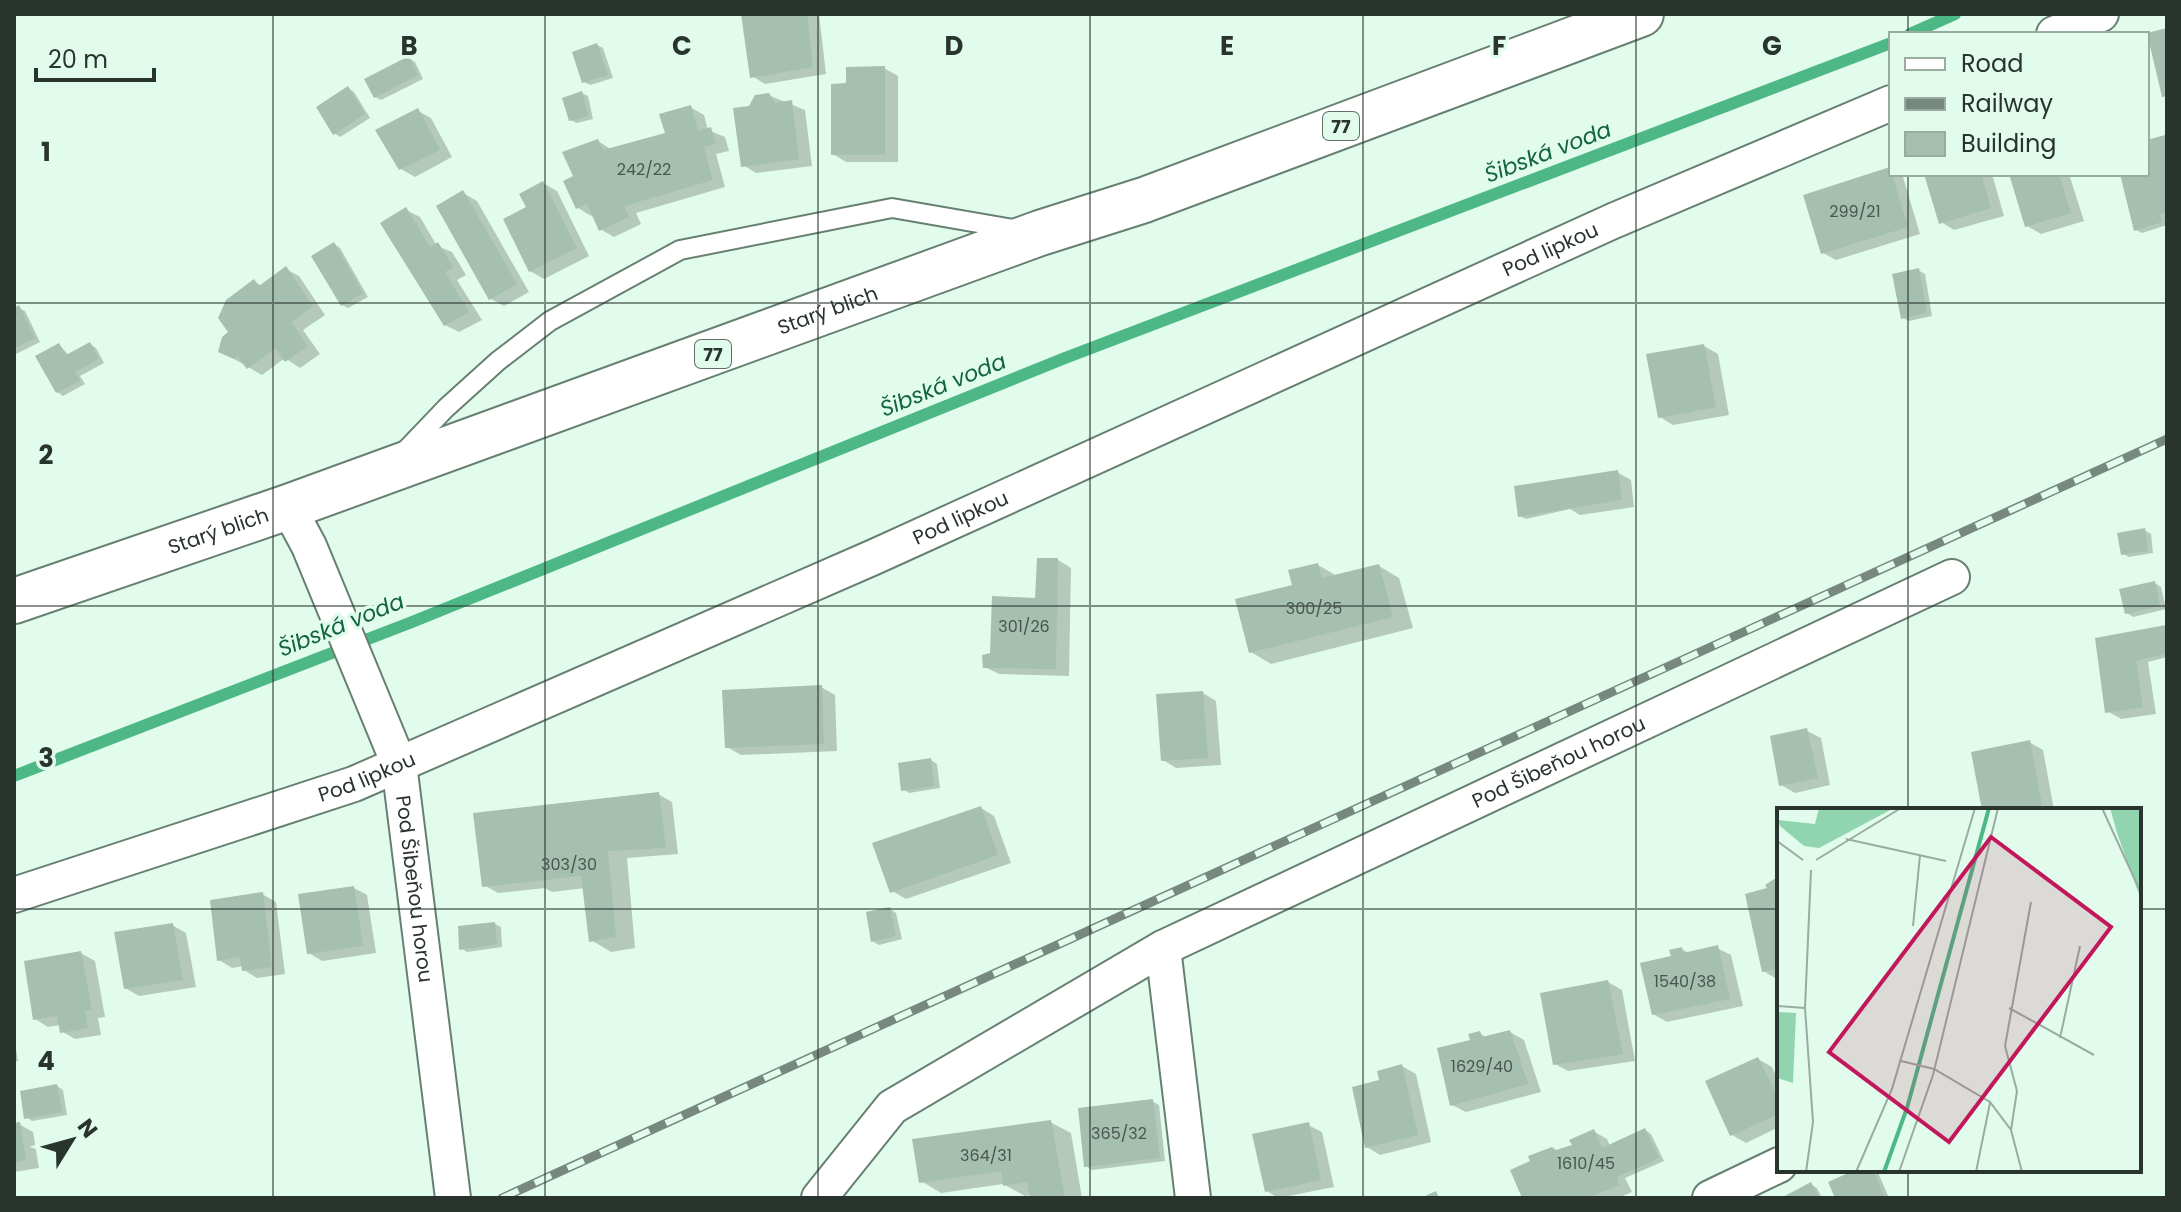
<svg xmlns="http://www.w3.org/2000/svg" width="2181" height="1212" viewBox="0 0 2181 1212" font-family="Poppins,sans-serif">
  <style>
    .shadow { fill: #0003 }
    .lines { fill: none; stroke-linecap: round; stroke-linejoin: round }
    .stream { stroke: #4db885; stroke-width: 12 }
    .building { fill: #a5bfb0 }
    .service-casing { stroke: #678071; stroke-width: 22 }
    .minor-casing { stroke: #678071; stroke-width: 38 }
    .primary-casing { stroke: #678071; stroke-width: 48 }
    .service { stroke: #fff; stroke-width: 18 }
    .minor { stroke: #fff; stroke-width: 34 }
    .primary { stroke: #fff; stroke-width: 44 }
    .rail-casing { stroke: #77887e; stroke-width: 9 }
    .rail { stroke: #e1fcec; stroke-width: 6; stroke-dasharray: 18; stroke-linecap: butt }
    .grid { fill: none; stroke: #2a342e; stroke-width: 2; stroke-opacity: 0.55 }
    .labels { text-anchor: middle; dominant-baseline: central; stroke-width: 7; stroke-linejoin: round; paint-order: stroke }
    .number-label { font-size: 16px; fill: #49574e }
    .shield { fill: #e1fcec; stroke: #617067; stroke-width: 2 }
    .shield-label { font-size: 18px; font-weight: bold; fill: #2a342e }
    .street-label { font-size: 20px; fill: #2a342e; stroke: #e1fcec }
    .water-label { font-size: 22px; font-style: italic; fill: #126341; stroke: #e1fcec }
    .inset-river { fill: none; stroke: #4db885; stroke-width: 4 }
    .inset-road { fill: none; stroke: #98aca0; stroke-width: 2 }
    .view { fill: #c2185b; fill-opacity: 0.15; stroke: #c2185b; stroke-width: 4 }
    .inset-edge { fill: none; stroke: #2a342e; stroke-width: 4 }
    .grid-label { font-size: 26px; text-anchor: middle; font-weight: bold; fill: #2a342e; stroke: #e1fcec; stroke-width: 7; stroke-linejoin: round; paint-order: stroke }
  </style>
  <rect width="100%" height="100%" fill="#e1fcec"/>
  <path class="shadow" d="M743,14H819L826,74L765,84L752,76Z
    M597,45L603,48L613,78L590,85L584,82Z
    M409,58L415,62L423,79L381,100L375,97Z
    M884,68L898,76V162H846L833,154L848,85Z
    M348,88L354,92L370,118L340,137L334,133Z
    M582,93L588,96L593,119L577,123L570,120Z
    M768,95L805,110L812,166L756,173L743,165L751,108Z
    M690,107L704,115L708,130L725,137L729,151L716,154L725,187L636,213L641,224L614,237L600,229L594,214L591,216L578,208L576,176L598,141L612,150L667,135Z
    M418,111L431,118L452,157L415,177L401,169Z
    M2147,125L2151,141L2167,138V217H2165L2167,225L2142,233L2136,230L2122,174H2147Z
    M1890,169L1891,174L1903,177L1920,234L1836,260L1823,253Z
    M1926,174H1992L2004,216L1954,230L1941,222Z
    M2011,174H2069L2084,221L2041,234L2027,226Z
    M543,183L557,191L589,256L544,279L530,271L528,208Z
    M463,193L477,201L529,292L504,306L491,299Z
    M406,210L420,217L437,246L452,252L466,275L457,280L482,320L459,332L445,325Z
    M334,244L340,248L368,297L348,308L342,305Z
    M286,269L299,276L325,315L303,330L320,354L300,368L285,358L262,375L220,351L254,282L262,286Z
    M1918,270L1925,274L1932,316L1909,321L1903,318Z
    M19,308L25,311L40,342L14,355V310Z
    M90,344L96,348L104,363L80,376L85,384L63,396L57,392L59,345L69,355Z
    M1704,346L1718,354L1729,415L1673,425L1660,417Z
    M1617,472L1631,480L1634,507L1580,515L1570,509L1526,519L1520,516Z
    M2144,530L2151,534L2153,553L2129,557L2123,554Z
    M1058,560L1071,568L1069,676L999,674L985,667L992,655L1037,600Z
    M1318,565L1337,576L1379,566L1399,578L1413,628L1271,664L1251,652L1295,586Z
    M2155,583L2161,587L2166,609L2133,617L2127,613Z
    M2165,627L2167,657L2148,662L2156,714L2121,719L2107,711L2097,640Z
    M821,687L835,695L837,751L741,755L727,747Z
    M1203,693L1216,701L1221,765L1176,768L1163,760Z
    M1807,731L1821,738L1830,785L1795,793L1781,785Z
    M2029,742L2043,750L2054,810H1985Z
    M931,760L937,764L940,788L909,793L903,789Z
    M658,794L672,802L678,854L627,858L635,948L611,952L591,940L585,888L552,892L545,888L498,893L484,885Z
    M981,808L994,816L1011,863L906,899L892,891Z
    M1779,878V978L1777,979L1763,971L1769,890Z
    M354,888L367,895L376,953L322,961L309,953Z
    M262,894L276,902L285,974L257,978L244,970L243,966L232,968L219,960Z
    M890,909L896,913L902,939L879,945L872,941Z
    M495,924L501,927L502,947L467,952L461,948Z
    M172,925L186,933L196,987L139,996L125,988Z
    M1717,948L1731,955L1743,1006L1667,1022L1653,1014L1673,957L1682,949L1690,954Z
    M81,953L95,961L105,1017L98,1018L101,1035L75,1039L61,1031L60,1025L48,1027L35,1019Z
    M1608,982L1622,990L1635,1061L1568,1071L1555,1064Z
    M1510,1032L1524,1040L1541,1092L1466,1112L1452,1105L1472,1042L1480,1033L1487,1038Z
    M14,1037L18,1061L14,1062Z
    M1758,1059L1772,1067L1779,1082V1127L1746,1143L1732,1135Z
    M1402,1066L1416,1074L1431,1142L1380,1155L1367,1147L1382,1082Z
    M57,1086L63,1090L67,1115L32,1121L26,1117Z
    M1152,1101L1159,1105L1165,1161L1092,1170L1086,1166Z
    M1050,1122L1071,1133L1082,1198H1032L1031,1195L1025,1196L1003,1184L941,1193L921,1181Z
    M19,1124L33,1132L39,1168L14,1172V1125Z
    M1308,1125L1322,1132L1334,1187L1278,1198L1267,1191Z
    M1645,1130L1651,1134L1664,1161L1625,1178L1632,1192L1618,1198H1524L1574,1146L1593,1131L1607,1139L1610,1146Z
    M1860,1170H1877L1889,1198H1837Z
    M1810,1184L1817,1188L1822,1198H1785Z"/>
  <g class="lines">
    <path class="stream" d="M1910,34L1955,14
      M14,776L412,622L1065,358L1891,43"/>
  </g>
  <path class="building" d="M741,14H807L813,67L750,78Z
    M2167,28V96L2162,97L2147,33Z
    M597,43L608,75L582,83L572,52Z
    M409,56L418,75L374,98L364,79Z
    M885,66V155H831V84L846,83V67Z
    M348,86L365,114L333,135L316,107Z
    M582,91L588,116L569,121L562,98Z
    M769,93L775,103L792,100L799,159L741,167L733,108L749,106L755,95Z
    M691,105L698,131L711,127L716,144L704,147L713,180L624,206L629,217L599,231L587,204L576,209L563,181L573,176L562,152L598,139L603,150L665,133L659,114Z
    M418,108L440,150L399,170L375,130Z
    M2165,135L2167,212L2160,214L2162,222L2134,231L2120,174H2147V140Z
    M1890,167L1908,227L1821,254L1803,195Z
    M1924,174H1981L1991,208L1939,224Z
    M2009,174H2059L2071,213L2025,227Z
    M543,181L577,248L529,272L503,219L526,207L519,194Z
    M463,190L517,284L489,300L436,206Z
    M406,207L430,247L438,242L453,267L445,272L469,312L444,326L380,223Z
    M334,242L363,293L341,306L311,256Z
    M286,266L313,306L291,322L308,346L285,362L275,348L247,369L237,356L234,359L218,352L222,337L228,332L218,318L226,300L254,279L259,286Z
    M1919,268L1927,313L1901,319L1892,274Z
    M19,305L35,338L14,349V308Z
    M90,342L99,359L75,372L80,381L56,393L35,356L59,343L66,355Z
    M1704,344L1716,407L1658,418L1646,354Z
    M1618,470L1622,500L1518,517L1514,486Z
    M2145,528L2148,551L2121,555L2117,533Z
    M1037,558H1058L1056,669L983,668L982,655L990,653L992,596L1035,598Z
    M1318,563L1322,578L1379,564L1393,617L1249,653L1235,599L1292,585L1288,570Z
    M2155,581L2160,606L2125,614L2119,589Z
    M2166,625L2167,653L2136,661L2143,707L2105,713L2095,638Z
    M822,685L824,744L725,748L722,690Z
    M1203,691L1208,758L1161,761L1156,694Z
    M1807,728L1818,778L1779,786L1770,736Z
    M2030,740L2042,805L2013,810H1982L1971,752Z
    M931,758L934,786L901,791L898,763Z
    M659,792L666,848L608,851L616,937L589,942L581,876L482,887L473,813Z
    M981,806L998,855L890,893L872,843Z
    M1779,876V969L1762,972L1745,894L1767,888L1765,885Z
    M354,886L363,946L307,954L298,894Z
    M263,892L272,967L242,971L240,957L217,961L210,900Z
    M890,907L896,936L871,942L866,912Z
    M495,922L497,944L459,950L458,926Z
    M173,923L183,980L124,989L114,932Z
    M1718,945L1730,999L1652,1015L1640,963L1671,956L1669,950L1682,947L1683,953Z
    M81,951L92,1010L85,1011L88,1028L60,1033L57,1016L33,1020L24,961Z
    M1608,980L1623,1054L1553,1065L1540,993Z
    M1510,1030L1528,1084L1450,1106L1437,1048L1470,1040L1468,1034L1480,1031L1482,1037Z
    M1758,1057L1779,1100V1114L1730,1136L1705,1081Z
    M1402,1064L1418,1135L1365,1148L1352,1087L1379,1080L1377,1071Z
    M57,1084L62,1112L24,1119L20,1091Z
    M1153,1099L1160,1158L1084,1167L1078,1108Z
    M1051,1120L1065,1198H1030L1027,1182L1003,1186L1001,1171L919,1183L912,1139Z
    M20,1122L26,1160L14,1163V1123Z
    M1309,1122L1321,1180L1265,1192L1252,1134Z
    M1645,1128L1659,1158L1617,1177L1619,1185L1587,1198H1522L1510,1170L1530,1161L1528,1156L1552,1147L1556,1150L1572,1145L1569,1140L1594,1129L1602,1148Z
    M1855,1170H1873L1885,1198H1835L1828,1182Z
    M1811,1182L1819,1198H1781Z
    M1436,1191L1439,1198H1421Z"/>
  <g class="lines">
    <g class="service-casing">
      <path id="service" d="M403,453L446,408L498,361L550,321L680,250L892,208L1018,230"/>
    </g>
    <g class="minor-casing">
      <g id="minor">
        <path d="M2054,34L2101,14"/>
        <path id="s1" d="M288,507L309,546L399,764L453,1198"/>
        <path id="s2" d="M14,895L354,784L874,557L1613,221L1891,103"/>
        <path d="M1163,948L1193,1198"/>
        <path id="s3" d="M819,1198L892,1107L1163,948L1952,577"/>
        <path d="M1710,1198L1779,1165"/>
      </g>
    </g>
    <g class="primary-casing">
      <g id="primary">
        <path id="s4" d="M14,601L288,507L1040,233L1144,200L1641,14"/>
      </g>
    </g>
    <use href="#service" class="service"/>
    <use href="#minor" class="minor"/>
    <use href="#primary" class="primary"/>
    <g class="rail-casing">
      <path id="rail" d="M502,1198L2167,439"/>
    </g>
    <use href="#rail" class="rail"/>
  </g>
  <path class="grid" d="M273,14V1198M545,14V1198M818,14V1198M1090,14V1198M1363,14V1198M1636,14V1198M1908,14V34M1908,174V810M14,303H2167M14,606H2167M14,909H1779M2139,909H2167M1908,1170V1198"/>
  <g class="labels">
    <g class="number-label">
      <text x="644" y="169">242/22</text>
      <text x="1855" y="211">299/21</text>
      <text x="1314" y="608">300/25</text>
      <text x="1024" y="626">301/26</text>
      <text x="569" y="864">303/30</text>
      <text x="1685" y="981">1540/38</text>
      <text x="1482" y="1066">1629/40</text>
      <text x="1119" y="1133">365/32</text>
      <text x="986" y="1155">364/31</text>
      <text x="1586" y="1163">1610/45</text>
    </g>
    <g class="shield">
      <rect x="1323" y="112" width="36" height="28" rx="6"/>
      <rect x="695" y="340" width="36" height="28" rx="6"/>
    </g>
    <g class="shield-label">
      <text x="1341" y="126">77</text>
      <text x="713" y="354">77</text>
    </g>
    <g class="street-label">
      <text stroke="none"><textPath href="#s2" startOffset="1668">Pod lipkou</textPath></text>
      <text stroke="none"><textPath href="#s4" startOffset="864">Starý blich</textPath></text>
      <text stroke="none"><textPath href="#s2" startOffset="1020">Pod lipkou</textPath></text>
      <text stroke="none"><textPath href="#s4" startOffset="216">Starý blich</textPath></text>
      <text stroke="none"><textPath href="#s3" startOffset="868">Pod Šibeňou horou</textPath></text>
      <text stroke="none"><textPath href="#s2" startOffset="372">Pod lipkou</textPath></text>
      <text stroke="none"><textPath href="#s1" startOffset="406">Pod Šibeňou horou</textPath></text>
    </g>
    <g class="water-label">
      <text transform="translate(1548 152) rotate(-21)">Šibská voda</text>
      <text transform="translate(943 385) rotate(-22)">Šibská voda</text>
      <text transform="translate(341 625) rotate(-22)">Šibská voda</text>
    </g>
  </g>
  <g transform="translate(1777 808)">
    <rect width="364" height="364" fill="#e1fcec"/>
    <path d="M42,0H117L42,40L27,38L3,18L1,12L38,16ZM333,0H364V92L340,25ZM2,204L19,205L16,275L0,270Z" fill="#91d5b0"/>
    <path class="inset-river" d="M107,364L130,300L212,0"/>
    <path class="inset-road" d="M325,0L364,85M69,31L169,53M0,33L26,52M39,52L124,0M136,118L143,47M0,198L28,200M232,200L317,247M283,230L303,138M124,253L157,261L213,294L234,322L245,364M234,322L240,283L228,238L254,94M29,364L36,314L28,200L34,62M79,364L115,281L198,0M122,364L156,267L221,0M199,364L213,295"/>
    <path class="view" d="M214,29L334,119L172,334L52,244Z"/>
    <rect width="364" height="364" class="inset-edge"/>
  </g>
  <g class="grid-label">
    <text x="409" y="55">B</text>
    <text x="682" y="55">C</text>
    <text x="954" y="55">D</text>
    <text x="1227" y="55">E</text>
    <text x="1499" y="55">F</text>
    <text x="1772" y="55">G</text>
    <text x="46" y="161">1</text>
    <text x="46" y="464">2</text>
    <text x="46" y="767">3</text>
    <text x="46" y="1070">4</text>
  </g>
  <rect width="2181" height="1212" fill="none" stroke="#2a342e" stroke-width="32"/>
  <rect x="1889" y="32" width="260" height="144" fill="#e1fcec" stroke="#98aca0" stroke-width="2"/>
  <rect x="1905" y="58" width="40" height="12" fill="#ffffff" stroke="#98aca0" stroke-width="2"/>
  <text x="1961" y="72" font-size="24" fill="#2a342e">Road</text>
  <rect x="1905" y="98" width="40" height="12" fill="#77887e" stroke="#98aca0" stroke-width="2"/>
  <text x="1961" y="112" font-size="24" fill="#2a342e">Railway</text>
  <rect x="1905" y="132" width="40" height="24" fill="#a5bfb0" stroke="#98aca0" stroke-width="2"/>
  <text x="1961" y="152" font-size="24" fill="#2a342e">Building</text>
  <g transform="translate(72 1140) rotate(53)" stroke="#e1fcec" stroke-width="6" paint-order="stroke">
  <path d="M0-6L14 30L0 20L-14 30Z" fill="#2a342e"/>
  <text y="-12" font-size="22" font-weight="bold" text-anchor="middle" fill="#2a342e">N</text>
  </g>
  <path d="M36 68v12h118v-12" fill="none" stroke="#2a342e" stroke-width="4"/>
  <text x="48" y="68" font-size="24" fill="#2a342e" stroke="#e1fcec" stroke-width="6" paint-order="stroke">20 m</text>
</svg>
